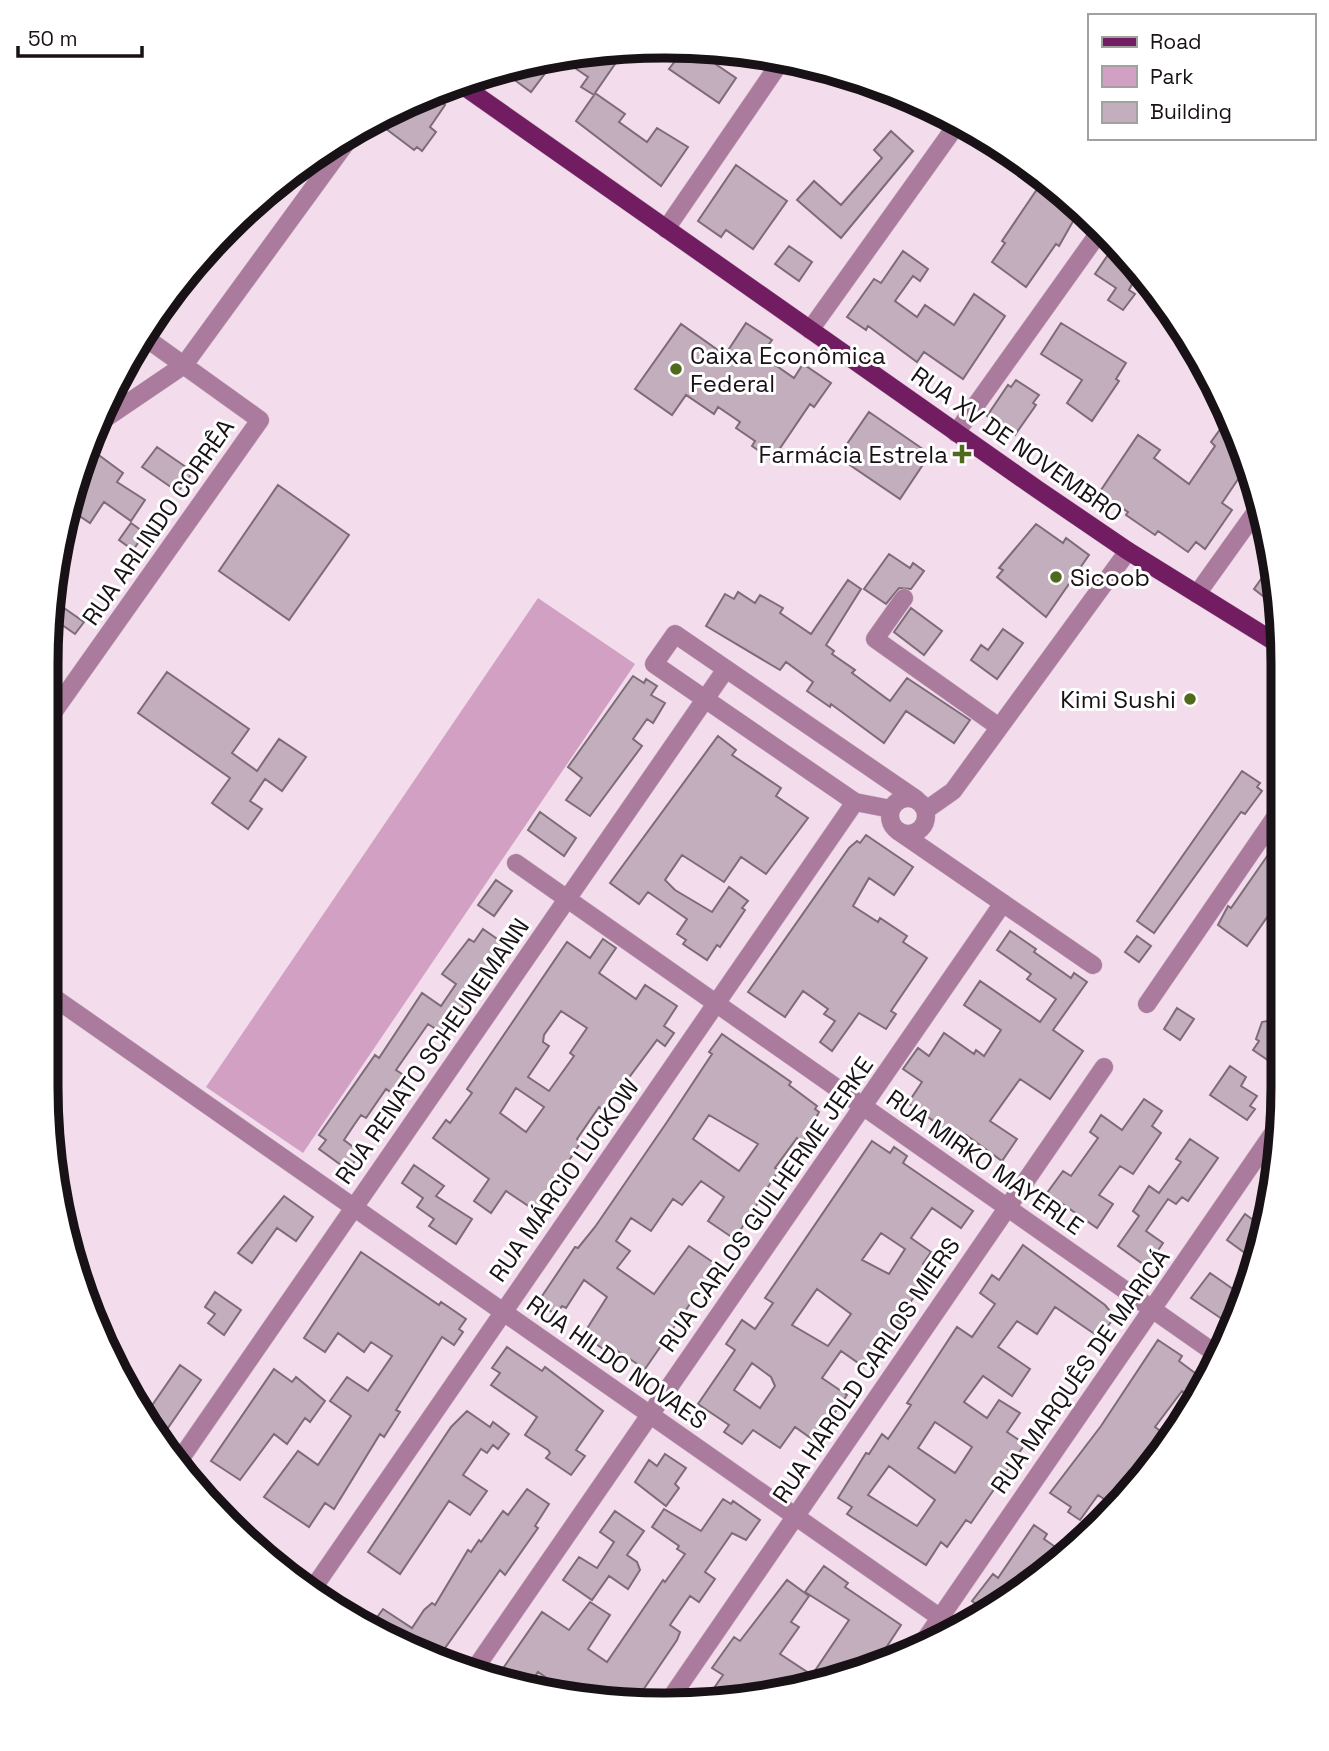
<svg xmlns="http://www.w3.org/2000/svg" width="1329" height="1751" viewBox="0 0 1329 1751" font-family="'Space Grotesk',sans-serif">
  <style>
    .green { fill: #d1a0c3 }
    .building { fill: #c2aebd; stroke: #7e6b78; stroke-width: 2; fill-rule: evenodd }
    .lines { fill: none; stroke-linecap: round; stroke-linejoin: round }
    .minor-casing { stroke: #d0bcca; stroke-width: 19 }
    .tertiary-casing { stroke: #d0bcca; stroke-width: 19 }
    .primary-casing { stroke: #d0bcca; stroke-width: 19 }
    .minor { stroke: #ab7b9e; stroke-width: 18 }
    .tertiary { stroke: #ab7b9e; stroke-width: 18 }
    .primary { stroke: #721c62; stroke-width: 18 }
    .poi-dot { fill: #4f6a1c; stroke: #fff; stroke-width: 2.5 }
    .labels { text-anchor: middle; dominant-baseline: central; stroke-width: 6; stroke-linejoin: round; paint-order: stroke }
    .poi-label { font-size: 24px; fill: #181116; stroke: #fff; text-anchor: start }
    .street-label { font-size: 24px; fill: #181116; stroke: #fff }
    .rim { fill: none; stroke: #181116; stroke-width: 9 }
  </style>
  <rect width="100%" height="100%" fill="#f3ddec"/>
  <path class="green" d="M538,598L635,664L303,1153L206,1087Z"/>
  <path class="building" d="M685,48L718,51L711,61L736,78L719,103L669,69Z
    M598,52L615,64L595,93L625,114L619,122L647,142L657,128L688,147L661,186L576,121L594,95L581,87L588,77L575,68L585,53Z
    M542,58L552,64L531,92L501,70Z
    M427,93L445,105L430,127L436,132L422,151L417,147L414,150L381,125L389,113Z
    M891,131L913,151L841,238L797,200L814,181L841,205L882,158L874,150Z
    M736,165L787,201L753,249L726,230L721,237L698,221Z
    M1044,179L1080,209L1059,246L1056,244L1026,287L992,262L1005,243L1002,241Z
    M1116,243L1139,271L1129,290L1135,294L1123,310L1108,300L1116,288L1095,274Z
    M789,246L812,262L799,281L775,264Z
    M903,251L928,269L920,281L913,276L895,301L917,317L925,305L954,325L974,294L1005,316L963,379L924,352L917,362L868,326L866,330L847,317L874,279L881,283Z
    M746,323L772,340L761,355L794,378L803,364L831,383L814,407L810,404L772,460L752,446L755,441L736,428L740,422L718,407L714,414L686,395L672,415L635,389L681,324L725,355Z
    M1061,323L1126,363L1116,379L1119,381L1092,421L1067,403L1082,380L1041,354Z
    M1016,380L1039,395L1033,403L1036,405L1015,435L987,416L1008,385L1011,387Z
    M869,412L930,454L900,499L838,457Z
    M1224,424L1234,431L1249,463L1222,503L1232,510L1205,549L1196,542L1188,552L1158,531L1155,535L1126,515L1128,512L1099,493L1138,435L1160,450L1154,458L1189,484L1215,446L1211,442Z
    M157,447L193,472L178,492L142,467Z
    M96,453L123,473L117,482L145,500L131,521L104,502L90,523L66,507L75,482Z
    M278,485L349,535L289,620L219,571Z
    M131,523L145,533L133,550L119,540Z
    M1036,524L1063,543L1066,538L1089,555L1046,617L997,577L1003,570L999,568Z
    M889,554L910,568L913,563L924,571L911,589L899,588L886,604L864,589Z
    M1273,562L1278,584V608L1254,589Z
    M848,580L861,589L826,645L834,651L832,654L855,670L852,673L890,701L907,678L970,720L954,743L906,711L884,743L831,704L830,707L807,691L813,682L786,662L780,670L706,626L725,594L734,599L738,592L755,603L760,595L783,608L780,613L811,634Z
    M64,608L84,622L75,634L55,620Z
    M911,608L942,631L924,655L894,632Z
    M1003,629L1023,643L997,679L971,660L981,645L988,650Z
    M167,672L249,729L232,753L257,771L279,739L306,757L282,791L265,779L250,801L262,809L248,829L212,803L230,778L138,713Z
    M633,676L644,683L646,679L657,686L651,695L665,703L653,723L647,719L633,739L642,746L590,816L566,800L582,778L568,767Z
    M718,736L736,750L732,755L781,788L776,796L808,818L766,874L741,857L724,882L682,855L665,880L675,890L712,912L729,887L748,901L742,908L745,910L720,947L717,945L707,960L683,944L686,940L677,934L687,919L648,892L639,904L610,883Z
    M1242,771L1260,783L1257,787L1262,791L1245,814L1241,812L1154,933L1137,921Z
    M540,812L576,838L564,856L528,830Z
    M866,835L913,867L894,895L869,878L853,906L878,922L880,918L907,936L903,942L927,958L891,1011L896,1014L886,1029L859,1013L832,1051L820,1042L835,1021L824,1014L828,1009L803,991L785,1017L748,992L849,848L857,841L860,843Z
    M1270,852L1278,857V923L1268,916L1247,946L1218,925L1228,906L1231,908Z
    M496,880L512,891L494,916L478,905Z
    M483,929L503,943L485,969L488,971L445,1031L442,1033L428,1024L396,1070L408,1078L396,1096L386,1089L366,1118L361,1115L354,1125L344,1140L361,1153L348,1170L319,1149L326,1140L319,1135L375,1055L379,1058L422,993L441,1006L456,984L442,974L469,939L474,942Z
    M1010,931L1036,949L1034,952L1071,978L1074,973L1087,982L1053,1030L1083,1051L1050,1099L1020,1079L990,1121L1017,1139L1002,1161L966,1135L962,1141L908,1103L922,1082L903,1069L918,1048L929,1056L944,1033L974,1054L976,1050L984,1056L1001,1030L964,1005L980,981L1040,1022L1056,999L1027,979L1031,974L997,950Z
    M1137,936L1151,946L1139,962L1125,952Z
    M603,939L616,948L599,973L636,999L645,985L677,1006L664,1026L674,1033L665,1046L657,1040L604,1111L599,1107L577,1139L581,1142L536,1211L506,1191L491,1213L474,1201L489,1179L433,1138L446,1120L450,1123L472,1093L467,1089L567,942L590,958ZM561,1011L587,1028L570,1053L574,1056L549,1091L528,1077L549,1046L543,1042L544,1035ZM516,1088L544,1107L526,1132L500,1113Z
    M1177,1008L1194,1019L1180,1040L1164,1029Z
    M1272,1020L1278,1024V1067L1253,1050L1259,1041L1256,1039L1262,1022Z
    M722,1034L791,1082L789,1085L817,1106L815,1109L819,1112L803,1143L797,1138L775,1168L779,1170L736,1237L733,1238L708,1221L724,1197L701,1181L682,1205L673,1199L651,1231L631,1218L616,1241L630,1251L617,1268L654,1294L689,1246L717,1265L645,1369L610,1346L606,1351L583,1335L607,1297L584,1280L566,1308L562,1306L556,1315L538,1302L575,1247L578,1248L595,1227L667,1122L712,1054L709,1052ZM709,1115L758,1144L739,1171L693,1139Z
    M1230,1066L1246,1077L1241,1086L1257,1096L1250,1106L1255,1109L1247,1120L1210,1095Z
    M1144,1099L1162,1111L1152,1126L1161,1133L1133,1174L1120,1166L1099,1195L1113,1204L1097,1228L1047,1193L1063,1171L1071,1176L1098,1138L1090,1132L1101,1115L1122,1130Z
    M1190,1139L1218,1158L1188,1201L1182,1197L1176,1204L1168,1199L1146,1231L1163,1243L1147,1267L1118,1246L1139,1216L1133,1211L1149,1186L1159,1193L1181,1162L1176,1159Z
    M872,1141L890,1153L894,1147L907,1156L903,1163L973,1211L961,1228L932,1208L911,1238L931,1252L923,1264L933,1270L897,1321L903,1325L891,1343L884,1339L864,1367L841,1351L822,1378L847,1395L827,1424L831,1427L819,1444L795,1427L780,1448L753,1430L742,1444L724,1432L729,1425L698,1404L735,1350L726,1344L742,1320L755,1329L773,1303L765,1298ZM881,1233L905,1249L889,1274L862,1260ZM817,1289L851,1314L828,1346L792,1325ZM752,1363L771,1377L775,1386L760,1408L734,1390Z
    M414,1165L444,1186L436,1196L472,1219L456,1244L429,1226L434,1219L417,1207L423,1198L402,1183Z
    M284,1196L313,1217L296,1241L277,1228L252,1263L238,1253Z
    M1245,1214L1264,1228L1256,1261L1227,1240Z
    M1023,1245L1105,1305L1115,1317L1099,1337L1055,1307L1037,1334L1017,1321L998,1347L1030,1369L1012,1396L983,1376L964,1402L987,1418L999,1400L1020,1413L1007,1432L1025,1444L971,1523L966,1520L947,1547L941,1542L926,1565L847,1514L852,1507L838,1498L866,1453L869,1454L882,1434L888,1439L911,1405L907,1403L957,1327L972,1337L995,1304L980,1293L992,1275L999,1280ZM935,1422L972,1447L955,1473L918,1448ZM889,1466L935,1500L917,1526L868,1495Z
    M361,1252L439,1305L441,1302L466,1319L459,1329L463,1332L454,1345L442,1337L396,1410L400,1412L384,1437L380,1434L334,1509L325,1503L309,1527L264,1497L298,1451L318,1465L351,1416L330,1401L347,1377L368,1391L392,1356L371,1342L364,1352L338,1333L325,1352L304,1338Z
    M1210,1273L1240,1294L1222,1319L1191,1298Z
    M215,1292L241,1310L224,1335L208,1323L215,1314L205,1307Z
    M1158,1340L1182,1356L1179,1361L1207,1382L1197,1401L1182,1391L1155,1427L1171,1438L1130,1495L1116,1507L1098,1495L1080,1520L1068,1512L1071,1507L1050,1493L1101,1426Z
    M507,1347L542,1371L545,1367L603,1411L576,1450L585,1456L571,1475L546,1458L550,1453L548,1450L525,1435L537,1417L491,1385L500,1373L492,1368Z
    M180,1365L201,1380L161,1438L144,1417Z
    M274,1369L292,1382L296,1377L325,1401L310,1422L305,1418L287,1444L274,1434L240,1480L211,1461Z
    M467,1411L490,1427L493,1422L509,1434L498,1449L493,1445L487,1453L481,1449L463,1475L487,1491L470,1515L449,1501L400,1574L368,1552L451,1427Z
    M665,1454L686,1468L675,1484L679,1488L666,1506L635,1482L649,1460L657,1466Z
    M527,1489L549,1504L535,1526L538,1528L505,1575L500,1570L438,1658L390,1641L370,1627L383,1609L412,1628L424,1610L432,1603L435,1605L468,1550L471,1552L479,1540L481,1542L503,1511L508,1515Z
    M723,1499L731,1504L733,1501L760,1520L746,1540L732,1533L705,1572L715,1579L699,1602L690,1596L670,1625L680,1632L677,1640L637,1699L571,1695L538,1672L527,1688L499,1674L542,1612L569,1630L590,1602L610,1615L588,1649L607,1662L663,1580L665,1582L685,1554L677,1549L679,1546L652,1527L664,1509L701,1531Z
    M615,1511L644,1531L627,1555L637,1562L640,1570L628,1589L609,1576L592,1600L563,1580L579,1557L597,1568L614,1542L600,1532Z
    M1034,1525L1047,1534L1044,1539L1064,1553L1009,1601L987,1612L972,1601L993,1574L998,1578Z
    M824,1566L848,1583L845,1587L901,1625L872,1669L703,1704L723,1675L712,1668L734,1637L740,1641L787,1580L809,1596L791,1622L799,1627L780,1654L812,1675L849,1620L805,1592Z"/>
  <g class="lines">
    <g class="minor-casing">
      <path id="minor" d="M666,229L784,57
        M810,330L958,123
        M97,424L184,365L354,132
        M956,433L1103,227
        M1197,594L1260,506
        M904,598L875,639L999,727
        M47,721L260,420L143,336
        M855,802L654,664L675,634L916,799
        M898,831L1093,965
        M516,863L1219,1356
        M46,992L955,1628
        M1147,1004L1278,813
        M179,1461L726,669
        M922,1644L1278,1126
        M474,1670L1003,903
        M668,1702L1104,1067"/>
    </g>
    <g class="tertiary-casing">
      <path id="tertiary" d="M890 816a18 18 0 1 1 36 0a18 18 0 1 1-36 0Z
        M926,810L953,791L1128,551
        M314,1587L855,802L891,809"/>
    </g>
    <g class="primary-casing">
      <path id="primary" d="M459,83L1037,489L1128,551L1278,644"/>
    </g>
    <use href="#minor" class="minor"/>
    <use href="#tertiary" class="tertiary"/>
    <use href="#primary" class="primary"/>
  </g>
  <g class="poi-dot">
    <circle cx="676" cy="369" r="7"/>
    <path d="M958.5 443.5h7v7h7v7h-7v7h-7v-7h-7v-7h7z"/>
    <circle cx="1056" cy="577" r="7"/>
    <circle cx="1190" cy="699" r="7"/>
  </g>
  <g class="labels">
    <g class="poi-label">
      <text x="690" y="355">Caixa Econômica<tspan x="690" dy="28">Federal</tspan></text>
      <text x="948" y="454" text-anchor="end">Farmácia Estrela</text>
      <text x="1070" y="577">Sicoob</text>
      <text x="1176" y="699" text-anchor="end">Kimi Sushi</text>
    </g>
    <g class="street-label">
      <text transform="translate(1017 444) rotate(35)">RUA XV DE NOVEMBRO</text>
      <text transform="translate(158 522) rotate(-55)">RUA ARLINDO CORRÊA</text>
      <text transform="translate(432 1051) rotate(-55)">RUA RENATO SCHEUNEMANN</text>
      <text transform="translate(985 1162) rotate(35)">RUA MIRKO MAYERLE</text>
      <text transform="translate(564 1180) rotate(-55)">RUA MÁRCIO LUCKOW</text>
      <text transform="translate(766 1204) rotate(-55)">RUA CARLOS GUILHERME JERKE</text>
      <text transform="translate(617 1362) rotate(35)">RUA HILDO NOVAES</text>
      <text transform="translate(866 1370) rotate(-56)">RUA HAROLD CARLOS MIERS</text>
      <text transform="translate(1080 1371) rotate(-55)">RUA MARQUÊS DE MARICÁ</text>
    </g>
  </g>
  <path d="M0 0H1329V1751H0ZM664 58H665A606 606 0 0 1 1271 664V1087A606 606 0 0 1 665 1693H664A606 606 0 0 1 58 1087V664A606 606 0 0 1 664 58Z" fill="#fff" fill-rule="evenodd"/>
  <path class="rim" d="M664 58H665A606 606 0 0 1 1271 664V1087A606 606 0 0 1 665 1693H664A606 606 0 0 1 58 1087V664A606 606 0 0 1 664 58Z"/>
  <rect x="1088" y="14" width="228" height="126" fill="#ffffff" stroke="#a3a0a2" stroke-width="2"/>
  <rect x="1102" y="37" width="35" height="10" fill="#721c62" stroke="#a3a0a2" stroke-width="2"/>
  <text x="1150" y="49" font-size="21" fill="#181116">Road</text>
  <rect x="1102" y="66" width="35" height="21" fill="#d1a0c3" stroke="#a3a0a2" stroke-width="2"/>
  <text x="1150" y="84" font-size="21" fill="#181116">Park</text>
  <rect x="1102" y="102" width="35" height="21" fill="#c2aebd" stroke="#a3a0a2" stroke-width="2"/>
  <text x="1150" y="119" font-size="21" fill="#181116">Building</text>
  <path d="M18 46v10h124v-10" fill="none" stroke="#181116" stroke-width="3.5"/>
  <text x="28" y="46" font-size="21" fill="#181116" stroke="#ffffff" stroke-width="5" paint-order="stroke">50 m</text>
</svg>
